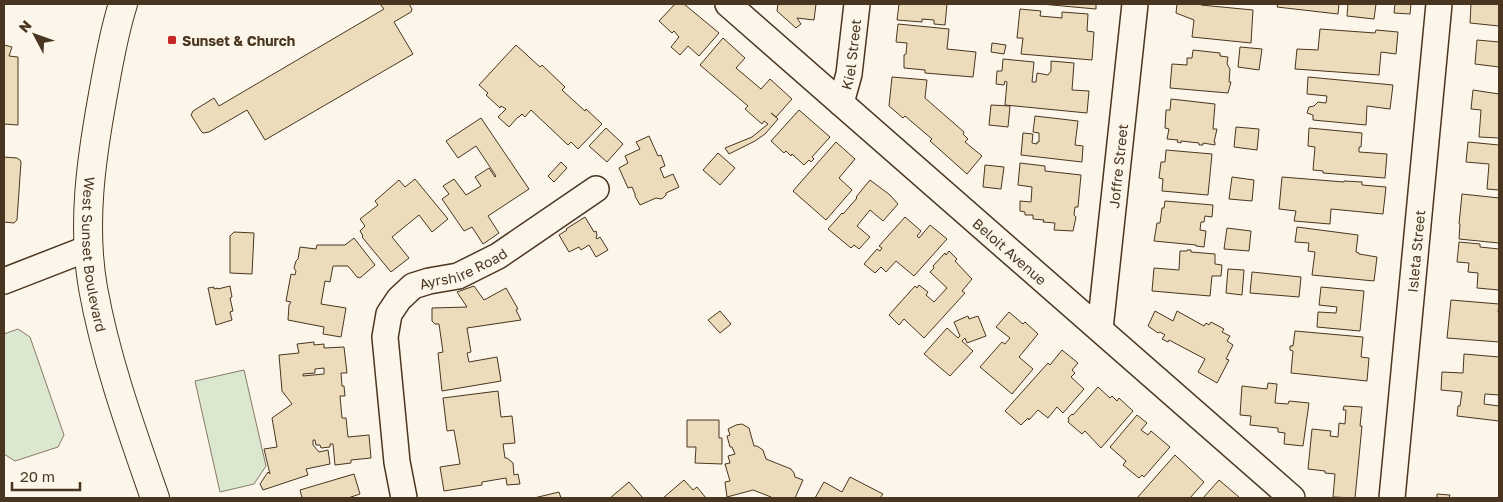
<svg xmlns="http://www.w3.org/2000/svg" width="1503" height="502" viewBox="0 0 1503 502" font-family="'Golos Text',sans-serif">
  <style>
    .green { fill: #dce7d0; stroke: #887966 }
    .building { fill: #ecdcbc; stroke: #4a3520; fill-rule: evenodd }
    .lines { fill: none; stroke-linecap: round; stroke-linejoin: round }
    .minor-casing { stroke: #4a3520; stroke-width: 28 }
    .major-casing { stroke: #4a3520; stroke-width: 30 }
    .minor { stroke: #fbf6e9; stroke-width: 25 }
    .major { stroke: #fbf6e9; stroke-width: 28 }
    .poi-dot { fill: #c62828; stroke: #fbf6e9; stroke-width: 2 }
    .labels { text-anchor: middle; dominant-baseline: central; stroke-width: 4; stroke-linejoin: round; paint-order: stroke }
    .poi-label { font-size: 14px; font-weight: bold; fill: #4a3520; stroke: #fbf6e9; text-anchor: start }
    .street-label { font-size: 14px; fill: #4a3520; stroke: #fbf6e9 }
  </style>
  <rect width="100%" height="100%" fill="#fbf6e9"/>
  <path class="green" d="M18,329L30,337L64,435L58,447L15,461L4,454V334Z
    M244,370L266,466L254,484L220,492L195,381Z"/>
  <path class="building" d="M380,4H409L412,9L411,12L394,22L413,54L265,140L247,110L209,132L203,133L201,131L191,115L193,111L214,98L219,106L384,9Z
    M675,4H684L719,33L699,56L688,46L680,55L671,47L679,37L674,31L672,33L659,21Z
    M778,4H816L814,20L797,18L801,24L796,28L777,11Z
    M899,4H947L945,25L934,24V20L922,19V22L897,20Z
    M1041,4H1096V9Z
    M1177,4H1201V5L1253,10L1251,43L1192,37L1194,20L1176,13Z
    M1278,4H1339L1338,14L1277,7Z
    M1348,4H1376L1374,19L1347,16Z
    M1395,4H1411L1410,14L1394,13Z
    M1471,4H1499V26L1470,23Z
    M1020,9L1041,11L1040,16L1062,18V12L1088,14L1087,31L1094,32L1092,60L1021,54L1023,38H1017Z
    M898,24L949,29L947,49L976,52L973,77L925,73V70L904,68V55L906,54L907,43L896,42Z
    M1320,29L1375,33L1376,30L1398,32L1396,54L1381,52L1379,75L1295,69L1297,49L1318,50Z
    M723,38L745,58L736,68L761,89L770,79L792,99L776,117L771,113L778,119L765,134L755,141L729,154L725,148L752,137L768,124L764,121L762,124L745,109L748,106L700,65Z
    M1477,40L1499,42V67L1475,64Z
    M992,43L1006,45L1004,54L991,52Z
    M4,45L12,47L9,56L18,57V125L4,124Z
    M516,45L540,67L542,65L565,87L562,90L585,111L586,109L602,124L578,149L571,142L568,145L531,110L525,117L522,114L519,117H518L509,127L498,117L506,109L501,106L500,108L486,95L488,93L479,85Z
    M1240,47L1262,49L1259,70L1238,67Z
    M1193,50L1220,53V56L1228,57L1227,64L1230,69L1229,82H1231L1228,93L1170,88L1172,64L1187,65V58H1192Z
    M1003,59L1034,62L1032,82H1036L1037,73L1048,75L1051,71V61L1074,63L1072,90L1089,91L1087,113L1005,105L1007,82L1005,81L1004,85L996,84L997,71H1002Z
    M892,77L927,80L925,98L964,132L963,134L968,139L965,142L982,156L967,174L930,141L932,139L905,116L903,118L889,106Z
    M1308,77L1393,85L1390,109L1367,106L1366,125L1313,120V115L1307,113L1309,107L1314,106L1318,102L1326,103L1327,96L1307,94Z
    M1473,90L1499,94V138L1479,137L1481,110L1471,109Z
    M1171,99L1215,104L1213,129H1217L1214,142H1215V145L1203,143V145H1199V143L1181,141V143L1177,142L1178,140L1167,139L1169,129L1165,128L1166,110H1170Z
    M991,105L1010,106L1008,127L989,125Z
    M799,110L830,137L812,157L814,159L811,162L809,160L804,165L792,154L791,156L786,151L784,153L771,141Z
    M1035,116L1078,121L1075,145L1083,146L1082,162L1021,155L1023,133L1033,134L1032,143L1037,144V142H1039V133L1033,132Z
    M481,118L529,189L488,216L499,233L483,244L472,227L464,231L442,199L449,194L443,186L454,179L466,195L481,186L475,177L489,168L495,177L496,176L476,146L458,158L446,141Z
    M1236,127L1259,129L1257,150L1234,147Z
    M606,128L623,144L607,162L589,146Z
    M1309,128L1362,133L1361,147H1359V152L1387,154L1385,178L1323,173V171L1313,170L1315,147L1308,146Z
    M649,136L658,156L661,155L665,166L660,168L664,178L673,174L679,187L666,193V195L663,198L661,199L656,198L640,205L635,196V194L632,187L628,188L619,168L628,163L625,156L640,149L636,142Z
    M836,142L855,159L839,178L852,190L826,220L793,191Z
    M1468,142L1499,145V190L1487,189L1489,164L1466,162Z
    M1166,150L1212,154L1208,195L1162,191L1163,179L1159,178L1161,162H1165Z
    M718,153L735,168L720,185L703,170Z
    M4,157L17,158L20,160L21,162L17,220L14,223L4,222Z
    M561,162L567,168L554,182L548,176Z
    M1020,163L1045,166V171L1081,175L1078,207H1075L1074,215L1076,217L1073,231L1054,230L1055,223L1043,222L1044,220L1033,219V215H1025V212L1020,211V201L1031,202L1032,187L1018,185Z
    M985,165L1004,167L1001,189L983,187Z
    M1232,177L1254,180L1252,201L1229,199Z
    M1282,177L1344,182V181L1362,182V185L1386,187L1383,214L1331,209L1330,224L1294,221L1296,211L1279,209Z
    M415,179L448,219L432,232L419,215L392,237L409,258L391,272L362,237L363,236L360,231L365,226L360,219L378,205L375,201L399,180L405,187Z
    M870,180L890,195L898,204L883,221L870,210L857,226L870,237L859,249L854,245L851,248L828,229L842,213L843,214L857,198L856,197Z
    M1462,194L1499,198V243L1459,239L1460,224H1459Z
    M1165,201L1213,205L1212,217L1205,216L1204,222H1201L1200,230L1206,231L1204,247L1196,246V245L1154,241L1157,223H1160L1162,208H1164Z
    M585,217L594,232L596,231L597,235L596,238L597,239L600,237L608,250L596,257L589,245L581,250L579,247L569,252L559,235L567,230L566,229Z
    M905,217L921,231L917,236L919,238L930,225L947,239L914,276L896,261L886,272L881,267L875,273L864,264L877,249L880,251L882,248L879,246Z
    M1297,227L1358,235L1356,252L1359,253V254L1377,257L1374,281L1312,275L1315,252L1308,251L1309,243L1295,242Z
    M1227,228L1251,231L1249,251L1224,249Z
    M234,232L254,233L252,274L230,273V236Z
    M354,238L375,265L360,278L357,277L348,266H333L330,282L325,281L321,304L346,308L341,337L323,334L324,327L288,320L289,305L291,302L286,301L291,274L295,275L296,271L294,268L296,261L298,259L300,247L316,249L317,245H345Z
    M1459,242L1480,244V247L1499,249V290L1477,288L1478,273L1468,272L1469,263L1457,262Z
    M1187,250H1191V252L1215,254V264L1222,265L1221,276H1212L1210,296L1152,291L1154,268L1179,270L1180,251H1187Z
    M949,251L957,259L955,261L972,279L962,291L965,293L924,338L904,319L899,325L889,315L915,286L917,288L919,285L928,292L926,295L934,302L947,288L930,272L934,268L933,266L945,253L946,255Z
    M1228,269L1244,270L1242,295L1226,293Z
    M1252,272L1301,277L1299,297L1250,293Z
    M230,286L232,297L230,298L233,311L230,312L232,320L216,325L208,288L214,287V289L218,288V289Z
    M474,286L484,300L506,288L518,309L516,310L521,320L467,328L471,352L467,353L469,362L497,357L501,381L442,391L438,353L443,352L439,324H435L432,321V308L467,307L457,292Z
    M1321,287L1364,291L1360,331L1317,327L1318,312L1336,313L1337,307L1319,305Z
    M1451,300L1499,304L1498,312H1499V342L1447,338Z
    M720,311L731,324L720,333L708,320Z
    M1155,311L1173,321L1177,311L1204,326L1206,323L1209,325L1211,322L1224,329L1222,332L1230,336L1227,341L1233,345L1226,359L1229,360L1217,383L1198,372L1205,359L1169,340L1168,342L1162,339L1165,335L1160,332L1158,333L1148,326Z
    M1009,312L1023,324L1025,322L1038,334L1019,357L1033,369L1012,394L980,367L1002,342L1005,344L1010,338L996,327Z
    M968,316L969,319L978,316L986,336L967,343L965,338L962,341L973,351L950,376L924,354L947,328L958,338L960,336L954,322Z
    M1295,331L1363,337L1361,357L1369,358L1367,381L1291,373L1293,351L1290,350V346H1293Z
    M314,342V345L324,344V348L344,347L347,373H341L342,386H344L345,396H340L342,418H346L348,437L369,435L371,458L351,460V463L335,465L333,444H330V447L321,448L320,445H316L315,440H313V445L319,452L328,450L330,464L306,469L308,475L263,490L260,484L268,472L270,474L264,449L277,447L272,418L292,404L282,391L279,355L299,353L297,344ZM324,368V374L303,376V374L315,373V369Z
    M1062,350L1078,363L1072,370L1075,373L1071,377L1084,389L1063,413L1057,407L1048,418L1038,410L1029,420L1028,418L1021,425L1005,411L1048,363L1050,365Z
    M1464,354L1499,357V395L1485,394L1484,404L1499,406V421L1457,416L1458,406H1460L1462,392L1441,390L1442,372L1463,373Z
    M1268,383L1277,384L1275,403L1288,404L1289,401L1309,403L1303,446L1284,444L1285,433L1278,432V428L1250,425L1251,416L1240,415L1242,386L1267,389Z
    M1098,387L1110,398L1112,396L1117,401L1119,398L1133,411L1101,448L1085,431L1082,434L1068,422L1069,420L1068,418L1072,414L1073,415Z
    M498,391L501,417L512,416L515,443L503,444L505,458H507L513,463L514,475L518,474L520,484L507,485L506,478L482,482V485L444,491L440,467L460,464L454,430L447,431L443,398Z
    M1344,406L1362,407L1360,426H1362L1355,498L1333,497L1335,474L1325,473V471L1308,469L1312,429L1331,431L1330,436L1338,437L1339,423L1345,424L1346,410H1343Z
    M1137,415L1147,423L1141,430L1148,435L1151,431L1170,447L1144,477L1142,475L1139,478L1123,465L1126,461L1110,447Z
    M687,420H719V438H722V464L695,463L696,447H687Z
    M742,424L749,428L754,446H757L763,450L766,459L791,469L794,473L795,477L803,480L795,498H770L771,497L753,490L727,497L725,482L730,481L725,464L730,463L728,456L735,454L732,447H730L727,436L730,435L728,429L736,425Z
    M1175,455L1204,482L1190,498H1137Z
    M354,474L360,494L348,498H302L300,490Z
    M850,477L883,494L880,498H815L824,482L842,492Z
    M684,480L693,490L697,487L706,498H663Z
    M1219,480L1240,498H1203Z
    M629,482L643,498H610Z
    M559,492L561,498H534Z
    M1437,494L1450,495L1449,498H1437Z"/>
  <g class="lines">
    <g class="minor-casing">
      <g id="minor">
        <path id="s1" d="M728,4L1292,498"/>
        <path id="s2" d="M841,103L849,74L857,4"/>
        <path d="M4,281L89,248"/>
        <path id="s3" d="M1100,329L1135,4"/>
        <path id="s4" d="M404,498L397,462L385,337L389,314L399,299L413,286L429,281L458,276L498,256L596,189"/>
        <path id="s5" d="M1392,498L1439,4"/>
      </g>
    </g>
    <g class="major-casing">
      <g id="major">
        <path id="s6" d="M123,4C113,35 108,67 102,100C91,161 82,225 93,288C106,360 131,429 155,498"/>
      </g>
    </g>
    <use href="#minor" class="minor"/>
    <use href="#major" class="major"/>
  </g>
  <rect class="poi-dot" x="167" y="35" width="10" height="10" rx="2.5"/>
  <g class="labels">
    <g class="poi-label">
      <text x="182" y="40">Sunset &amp; Church</text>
    </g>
    <g class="street-label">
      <text stroke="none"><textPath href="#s2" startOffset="50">Kiel Street</textPath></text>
      <text stroke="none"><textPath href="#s3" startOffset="164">Joffre Street</textPath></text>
      <text stroke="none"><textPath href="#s1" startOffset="375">Beloit Avenue</textPath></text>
      <text stroke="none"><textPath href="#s5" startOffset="248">Isleta Street</textPath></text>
      <text stroke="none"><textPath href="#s6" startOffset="254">West Sunset Boulevard</textPath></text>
      <text stroke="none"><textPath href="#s4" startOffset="276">Ayrshire Road</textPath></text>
    </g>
  </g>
  <rect width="1503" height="502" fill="none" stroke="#4a3520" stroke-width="10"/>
  <g transform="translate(35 35) rotate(311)" stroke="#fbf6e9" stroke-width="4" paint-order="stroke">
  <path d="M0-4L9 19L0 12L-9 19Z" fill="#4a3520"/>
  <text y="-8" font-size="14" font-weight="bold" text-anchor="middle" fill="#4a3520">N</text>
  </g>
  <path d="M12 482v8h68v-8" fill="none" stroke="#4a3520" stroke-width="2.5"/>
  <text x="20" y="482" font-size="15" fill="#4a3520" stroke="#fbf6e9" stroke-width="4" paint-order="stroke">20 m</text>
</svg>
